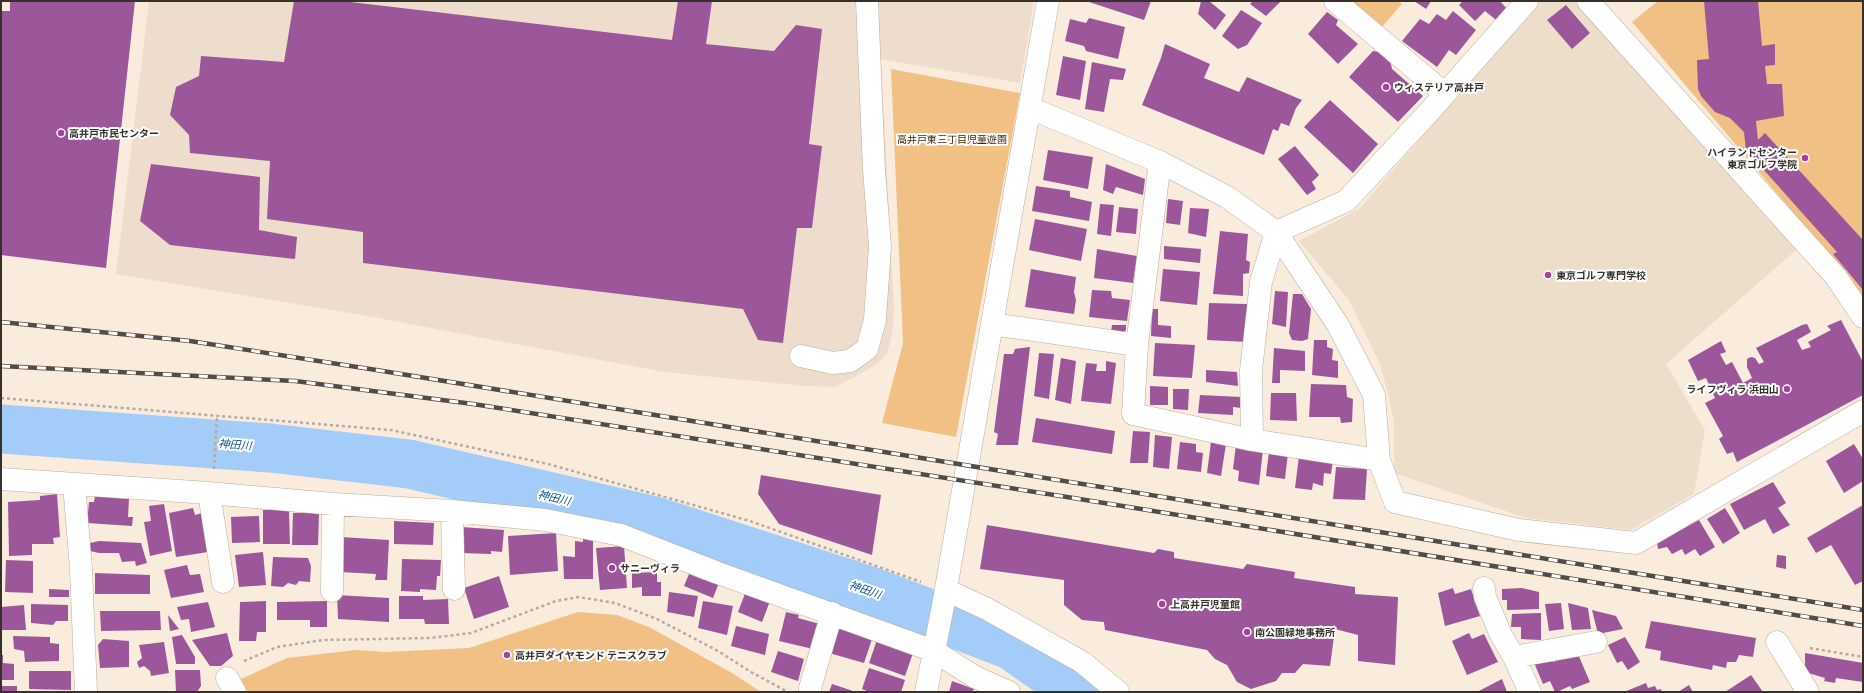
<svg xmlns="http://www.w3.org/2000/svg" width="1864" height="693" viewBox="0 0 1864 693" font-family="Raleway,'Noto Sans JP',sans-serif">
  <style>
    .industrial { fill: #eeddcd }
    .education { fill: #ecdecb }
    .green { fill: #f0c085 }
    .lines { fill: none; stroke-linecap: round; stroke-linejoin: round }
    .river { stroke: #a4ccf9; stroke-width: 49 }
    .building { fill: #9c579a }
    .minor-casing { stroke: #b9ad9e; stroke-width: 23 }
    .path { stroke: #b6ab9f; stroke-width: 2.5; stroke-dasharray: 3 3; stroke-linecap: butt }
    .minor { stroke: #fff; stroke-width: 22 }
    .rail-casing { stroke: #524c44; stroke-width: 4.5 }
    .rail { stroke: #fff; stroke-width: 3; stroke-dasharray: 9; stroke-linecap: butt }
    .poi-dot { fill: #aa3f9f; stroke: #fff; stroke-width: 1.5 }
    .labels { text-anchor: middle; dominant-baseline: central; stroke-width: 4; stroke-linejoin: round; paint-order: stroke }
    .poi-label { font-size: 10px; font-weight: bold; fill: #36312b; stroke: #fff; text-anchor: start }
    .park-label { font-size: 10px; fill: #402600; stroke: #fff }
    .water-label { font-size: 11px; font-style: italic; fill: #0e5698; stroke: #fff }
  </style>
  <rect width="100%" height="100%" fill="#f9ecdc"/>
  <path class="industrial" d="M149,1H1034L1020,83L881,59L894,309L892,335L887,354L876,365L836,387L804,386L664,372L362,315L116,274Z"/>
  <path class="education" d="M1540,1H1574L1796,250L1666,364L1705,430L1694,494L1631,530L1526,518L1394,473V420L1381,366L1349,300L1299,241L1359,209Z"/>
  <path class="green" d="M1351,1H1398L1402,4L1381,28Z
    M1658,1H1863V295L1632,22Z
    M891,69L1020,93L956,437L882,423L903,343Z
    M578,612L617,615L649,627L732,673L761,692H246L241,679L287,658L356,650L386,652L469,648Z"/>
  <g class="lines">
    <path class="river" d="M1,429L270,448L409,464L655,521L867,590L1011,645L1065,683L1074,692"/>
  </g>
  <path class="building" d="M10,1H135L106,268L1,255V11H10Z
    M294,1H342L672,40L678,1H712L706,44L774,51L796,25L822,29L809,144L822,146L812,228H797L783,343L758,340L743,309L363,263V232L267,219L270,161L190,153L189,135L170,115L176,87L199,76L201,56L284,62Z
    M1086,1H1151L1144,20Z
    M1201,1H1209L1226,15L1215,30L1198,14Z
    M1253,1H1281L1266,16L1250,4Z
    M1414,1H1431L1426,9Z
    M1463,1H1500L1507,9L1496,20L1485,11L1475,21L1459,5Z
    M1704,1H1758L1762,46L1775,44V65L1765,66L1767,84H1782L1784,116L1756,121L1758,140L1765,133L1863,240V290L1833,254L1837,252L1746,150L1744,132L1730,118L1715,112L1701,96L1698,89L1697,60L1709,59Z
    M1566,5L1590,33L1572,49L1547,20Z
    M1241,10L1262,23L1247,45L1238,49L1222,36Z
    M1453,11L1476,30L1456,55L1449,50L1437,67L1402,41L1420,19L1429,24L1437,14L1446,20Z
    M1327,12L1338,20L1336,25L1358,44L1338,64L1308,34Z
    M1089,18L1125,27L1118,59L1086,51L1084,46L1065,41L1070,19L1086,23Z
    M1165,44L1210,64L1204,78L1239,92L1247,77L1302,100L1296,108L1289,126L1281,123L1278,131L1273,129L1264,155L1142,105L1161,58Z
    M1373,51L1380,52L1391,64L1392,69L1423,96L1398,122L1349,77Z
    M1063,56L1086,61L1080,100L1056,95Z
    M1092,62L1126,69L1123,80L1110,79L1104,112L1085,109Z
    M1330,100L1378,144L1353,173L1304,127Z
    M1295,146L1319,175L1312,182L1316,189L1307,195L1278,159Z
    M1048,150L1093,157L1088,189L1043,180Z
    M151,164L260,177L259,230L297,237L295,259L170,245L140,221Z
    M1106,164L1145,179L1143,195L1116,187L1113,194L1103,190Z
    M1036,186L1070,191V197L1092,202L1089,221L1032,211Z
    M1168,199L1183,201L1180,225L1166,223Z
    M1100,204L1114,205L1111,236L1097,234Z
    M1119,207L1138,209L1136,234L1116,232Z
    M1190,208L1209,209L1206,237L1188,233Z
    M1035,219L1087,229L1081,261L1029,250Z
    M1220,231L1248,234L1246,260L1250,262L1249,273L1243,274V296L1213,294Z
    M1164,246L1201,249L1200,263L1164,259Z
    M1097,249L1137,256L1133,283L1094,278Z
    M1031,269L1076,277L1074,292L1076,300L1074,314L1025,307Z
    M1163,269L1200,272L1197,305L1160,301Z
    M1092,290L1111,291L1112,298L1130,300L1127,321L1089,317Z
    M1275,291L1288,292L1286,327L1272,324Z
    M1293,294H1302L1311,309L1308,339L1302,341L1292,340L1289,333Z
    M1209,303L1247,304V342L1207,340Z
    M1152,309H1158V325L1171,326V338L1151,336Z
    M1841,320L1863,362V395L1737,462L1733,452L1727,454L1719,439L1723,436L1705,403L1715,398L1706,378L1698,381L1688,360L1721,341L1726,352L1720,354L1726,365L1732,362L1743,383L1752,378L1747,367V359L1751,357L1755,358L1759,364L1764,362L1756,348L1802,325L1807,324L1811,332L1797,340L1802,350L1811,347L1808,342L1831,330L1827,326Z
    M1112,325H1126V330L1122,334L1111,332Z
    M1314,340H1327V347L1333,349L1332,360L1338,361V378L1312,375Z
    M1155,343L1195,345L1192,378L1153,376Z
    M1030,347L1018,445H996L998,434L994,432L1004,354H1013L1015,349Z
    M1274,348L1305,351V371L1280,370V383H1272Z
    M1039,353L1054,354L1049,399L1034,396Z
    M1061,358L1076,361L1071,404L1055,400Z
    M1106,361L1116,363L1111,404L1081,401L1086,363L1097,364L1096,371H1106Z
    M1206,370L1237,372L1238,386L1206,382Z
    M1311,384L1346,385L1347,397L1353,399L1352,422L1341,423L1340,417H1309Z
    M1150,386L1168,387V405H1150Z
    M1173,389H1189L1188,410L1173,409Z
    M1271,393H1296L1297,421L1270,420Z
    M1200,395L1241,397V408L1233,407V415L1198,413Z
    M1036,418L1115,431L1112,454L1032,442Z
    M1133,431L1150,432L1148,463H1130Z
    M1155,435L1172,437L1169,469L1153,467Z
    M1180,442L1196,444V452L1203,453L1201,472L1177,469Z
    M1211,442L1226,444L1221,476L1207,473Z
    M1854,444L1863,459V481L1844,493L1826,461Z
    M1236,445L1263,450L1259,485L1238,481L1239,471L1233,469Z
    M1269,451L1288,453L1285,479L1266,476Z
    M1299,456L1333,460L1331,474L1324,473L1323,486L1313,483L1312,490L1295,488Z
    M1336,467L1367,469L1365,500L1333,499Z
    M761,475L881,495L872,555L779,524L758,494Z
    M1773,482L1786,503L1778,508L1790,525L1773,534L1765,519L1744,530L1730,504Z
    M57,494L60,537L53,538L54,544H32V555L9,556L8,502L40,500V496Z
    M95,496L129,499L128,517H133L132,526L87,523L89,502H94Z
    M164,504L172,551L150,556L144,522L151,521L149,506Z
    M1863,505V581L1855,585L1831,545L1816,553L1807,538Z
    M193,508L195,515L202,513L208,552L176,557L169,513Z
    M1725,508L1740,533L1723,544L1707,519Z
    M263,510H289L290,544H263Z
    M293,513H319L318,545H292Z
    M259,516L260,542L232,543L231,517Z
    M1699,520L1715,547L1700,556L1695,549L1685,555L1682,549L1672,554L1667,547L1658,549L1657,542Z
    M394,521L434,523L433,545L394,544Z
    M987,525L1154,553L1158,549L1174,552V558L1243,569L1247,564L1295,572L1294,578L1355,587V594L1398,597L1395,665L1358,661V635L1335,629L1330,666L1303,664L1295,673H1282L1276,681L1251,689L1237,682L1227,665L1215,659L1207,650L1105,630L1104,622L1082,620L1064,605V580L980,569Z
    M461,527L504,530L502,552L491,551V554L460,553Z
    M556,533L558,571L510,575L508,536Z
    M341,537L389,540L387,580H375L376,574L340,572Z
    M583,537H593V579H564L563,556L575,557V541L583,542Z
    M99,541L141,543L147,563L136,566L135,561L122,562L119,553H99L90,551V543Z
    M624,546L627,588L600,590L596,548Z
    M263,552L266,585L239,587L235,555Z
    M1777,555L1786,556V569L1776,567Z
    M273,557L308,558L311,566L310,582L299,581L296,585L288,583L283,587L271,586Z
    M402,559L441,560L440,576H437L436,590L420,589V592L401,591Z
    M6,560L33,561V593L5,592Z
    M187,565L190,575L200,574L204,592L171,598L164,570Z
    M657,572V582H661V596H642V587L632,588V573Z
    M95,573L150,575V594H95Z
    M689,574L704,580L706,575L720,580L713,598L684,586Z
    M499,576L509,607L474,619L464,588Z
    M1453,588L1455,594L1471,589L1480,616L1445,626L1438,593Z
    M1522,588L1539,592V609L1507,610V600H1502V589Z
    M49,589L69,590V597H49Z
    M746,591L770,601L762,622L738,612Z
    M669,592L698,596L694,617L667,612Z
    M337,595L389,598V622L338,619Z
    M399,596H423V600L448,599L449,624H425L424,619H399Z
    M266,601V632H257L256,641H239L240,602Z
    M327,601V627H310V620H277V602Z
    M703,601L733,606L727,635L698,628Z
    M208,602L215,627L191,632L189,619L181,620L177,607Z
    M1561,603L1564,629L1549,631L1545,604Z
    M1568,603L1588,608L1591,629L1572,630Z
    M31,604L68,605V621H56L53,625L31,623Z
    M24,605L26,630H1V607Z
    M1592,610L1616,616L1623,629L1598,634Z
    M100,611H160L161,630L101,631Z
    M786,612L799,615L798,618L820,624L813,649L779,641Z
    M1541,613V640L1521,639V627H1511L1512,614Z
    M168,615L179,629L170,631Z
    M1651,621L1756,638L1753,657L1739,655L1736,662H1727L1726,668L1713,665L1712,670L1660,660L1661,651L1645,648Z
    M736,626L769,634L765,655L731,646Z
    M838,626L873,636L864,663L829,653Z
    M227,633L233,656L221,666H210L192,640Z
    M1469,633L1472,639L1484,634L1498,662L1467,675L1452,641Z
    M182,635L195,657V664H176L172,637Z
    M13,636L50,637V643L59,644V661L25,662L24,651L14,649Z
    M1625,637L1640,662L1628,670L1622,661L1617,663L1608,645Z
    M103,639L129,641V667L100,668L98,645Z
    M877,640L913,653L905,676L869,663Z
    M164,642L169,673L151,676L150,671L144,666L139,668L137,662L142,658L139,645Z
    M778,651L804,659L798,681L771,672Z
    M1548,651L1553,662L1577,652L1590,682L1572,689L1570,686L1557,692H1555L1550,681L1543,684L1532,658Z
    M1805,653L1863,663V682L1836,678L1835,683L1824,681L1825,678L1805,672Z
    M1,655H3V663L14,664V680H1Z
    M869,668L905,680L901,692H869L862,689Z
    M175,670H200L201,686L197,692H176Z
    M29,671H71V690L29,689Z
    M1751,675L1763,692H1725Z
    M1502,679L1507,692H1477Z
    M952,681L974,689L972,692H949Z
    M1646,683L1648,688L1655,686L1657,690L1661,689L1662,692H1624Z
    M832,684L856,692H829Z
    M1689,685L1693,692H1678Z
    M1,686H17V692H1Z"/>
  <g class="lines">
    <g class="minor-casing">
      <path id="minor" d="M1335,1L1445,94
        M1588,1L1836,277L1863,317
        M1030,108L1160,162L1227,197L1276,232L1338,325L1374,395L1379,460L1395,502L1519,530L1636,543L1863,411
        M1160,162L1137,345L1133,414L1252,440L1379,460
        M992,324L1137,345
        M801,356L833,363L850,361L867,349L875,320L880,246L874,170L867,1
        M1252,440L1251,370L1261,282L1276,232L1346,201L1428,113L1527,1
        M1,479L209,493L333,504L452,511L545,520L621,535L718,573L934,651L975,677L1009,692
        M74,484L81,569L86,692
        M209,493L223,582
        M452,511L454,589
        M1484,588L1485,597L1501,635L1514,657L1530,692
        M946,590L987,609L1082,662L1118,692
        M332,591L333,504
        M1777,642L1808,692
        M1514,657L1596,642
        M227,678L235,692
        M810,688L832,613
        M926,692L943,606L1048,1"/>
    </g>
    <path class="path" d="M1,398L391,430L548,464L750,521L921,582
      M214,469L217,416
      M1810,648L1863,657
      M244,661L277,647L323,640L430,638L471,633L556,601L578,597L615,603L657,619L718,651L751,672L786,691"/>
    <use href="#minor" class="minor"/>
    <g class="rail-casing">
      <path id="rail" d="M1,322L190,341L370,369L1863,610
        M1,366L295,381L473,404L1067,497L1863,626"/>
    </g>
    <use href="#rail" class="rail"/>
  </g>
  <g class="poi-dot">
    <circle cx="1386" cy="87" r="4"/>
    <circle cx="61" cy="133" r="4"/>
    <circle cx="1805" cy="158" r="4"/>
    <circle cx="1548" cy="275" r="4"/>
    <circle cx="1787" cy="389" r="4"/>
    <circle cx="612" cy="568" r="4"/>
    <circle cx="1162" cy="604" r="4"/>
    <circle cx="1247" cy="632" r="4"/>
    <circle cx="507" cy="655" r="4"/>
  </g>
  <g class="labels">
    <g class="poi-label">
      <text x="1394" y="87">ウィステリア高井戸</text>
      <text x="69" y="133">高井戸市民センター</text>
      <text x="1797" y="152" text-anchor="end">ハイランドセンター<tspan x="1797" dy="12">東京ゴルフ学院</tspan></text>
      <text x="1556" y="275">東京ゴルフ専門学校</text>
      <text x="1779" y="389" text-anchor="end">ライフヴィラ 浜田山</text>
      <text x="620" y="568">サニーヴィラ</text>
      <text x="1170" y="604">上高井戸児童館</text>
      <text x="1255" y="632">南公園緑地事務所</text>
      <text x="515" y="655">高井戸ダイヤモンド テニスクラブ</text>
    </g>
    <g class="park-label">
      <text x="952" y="139">高井戸東三丁目児童遊園</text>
    </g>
    <g class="water-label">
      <text transform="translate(235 445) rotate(4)">神田川</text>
      <text transform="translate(554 498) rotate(13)">神田川</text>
      <text transform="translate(865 590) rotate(19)">神田川</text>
    </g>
  </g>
  <rect width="1864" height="693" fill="none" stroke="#36312b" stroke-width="4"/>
</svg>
